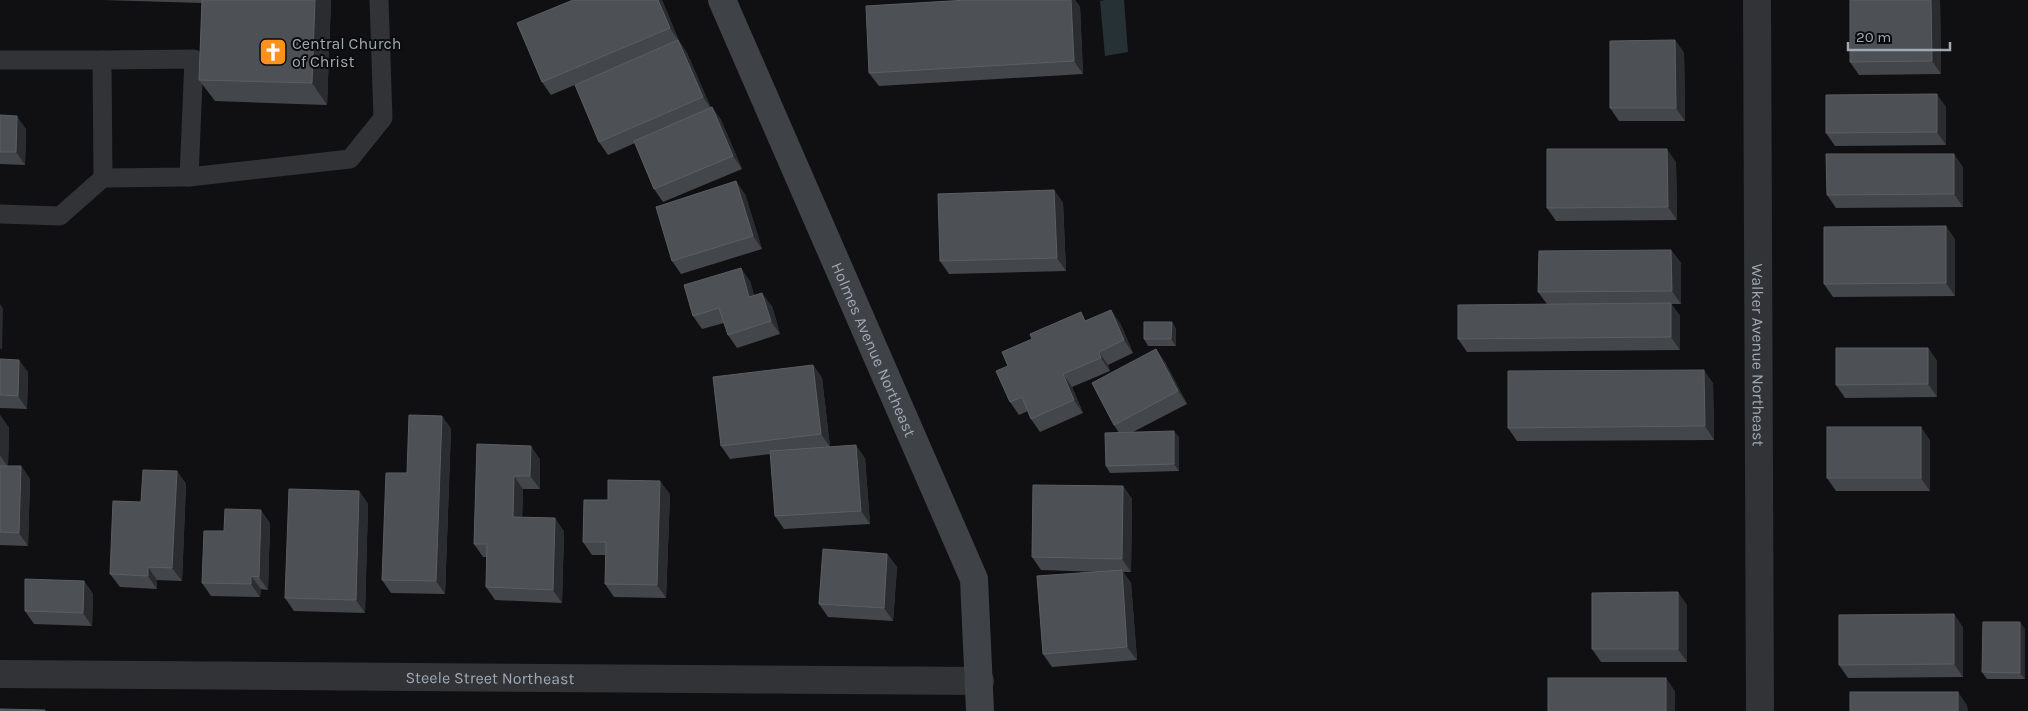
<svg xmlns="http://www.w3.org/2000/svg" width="2028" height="711" font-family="Karla,sans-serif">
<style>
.water{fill:#263136}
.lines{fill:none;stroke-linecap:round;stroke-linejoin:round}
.lane{stroke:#313337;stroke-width:19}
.street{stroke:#313337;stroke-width:28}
.secondary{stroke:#3f4247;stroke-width:28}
.wall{fill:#43464a}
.shaded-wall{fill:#2a2c2f}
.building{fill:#4d5155;stroke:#5a5f64}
.labels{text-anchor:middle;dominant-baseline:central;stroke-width:4;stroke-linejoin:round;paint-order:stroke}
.poi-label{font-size:16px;fill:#a0a9b4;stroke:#0b0c0d;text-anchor:start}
.street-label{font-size:16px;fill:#a0a9b4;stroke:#0b0c0d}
</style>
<rect width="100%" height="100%" fill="#101012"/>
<!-- water -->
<path class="water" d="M1105,0H1124L1128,52L1105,56L1100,1Z"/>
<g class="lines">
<!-- lane -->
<g class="lane">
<path d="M0,60H102L103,178L189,177L350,159L383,118L379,0"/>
<path d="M102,60L194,59L189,177"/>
<path d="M0,214L60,216L103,178"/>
</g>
<!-- street -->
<g class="street">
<path id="s1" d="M1757,0L1760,711"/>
<path id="s2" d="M0,674L980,681"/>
</g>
<!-- secondary -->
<path class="secondary" id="s3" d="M722,0L974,579L980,711"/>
</g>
<!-- wall -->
<g class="wall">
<path d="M103,0H331L327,105L215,101L199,80L202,3Z"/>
<path d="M573,0H662L679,41L687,53L711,108L712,107L721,120L742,169L663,202L654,189L635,143L608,155L599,142L596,76L551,95L542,82Z"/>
<path d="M967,0H1075L1080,7L1083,74L879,86L869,73Z"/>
<path d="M1850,0H1940L1941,74L1859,75L1850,62Z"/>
<path d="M1675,40L1684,53L1685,121H1619L1610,108Z"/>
<path d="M1946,107V145L1835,146L1826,133Z"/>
<path d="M0,115L26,129L25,165L0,164Z"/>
<path d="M1676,162L1677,220L1556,221L1547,208Z"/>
<path d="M1963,167V207L1836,208L1827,195Z"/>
<path d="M1054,190L1063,203L1066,271L949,274L940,261Z"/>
<path d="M745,194L762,249L681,274L672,261Z"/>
<path d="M1955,239V296L1833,297L1824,284Z"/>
<path d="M1671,250L1681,263V304H1671L1680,316V350L1467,352L1458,339L1547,304L1538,292Z"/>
<path d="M750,281L754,296L772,306L780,334L737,348L728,335L724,323L702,329L693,316Z"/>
<path d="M1087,321L1120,323L1133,353L1108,365L1110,371L1072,387L1083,413L1040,432L1031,419L1028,411L1019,415L1010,402L1008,366Z"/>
<path d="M1172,322L1176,329V346H1148L1144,339Z"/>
<path d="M1928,348L1937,361V397L1845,398L1836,385Z"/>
<path d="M0,359L28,372L27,409L0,408Z"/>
<path d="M1165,362L1187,404L1133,432L1179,437V471L1110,473L1106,466L1119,433L1114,425Z"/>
<path d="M813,365L822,378L830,447L865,458L870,524L784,529L775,516L771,454L730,459L721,446Z"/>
<path d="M1713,383L1714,440L1517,441L1508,428Z"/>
<path d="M0,415L9,428L8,466H21L30,479L28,546L0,545Z"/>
<path d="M442,416L451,429L445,594L391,593L382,580L407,473Z"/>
<path d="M1930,440V491H1836L1827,478Z"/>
<path d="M477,444L540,459V489H523L522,517L564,531L562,603L495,600L486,587V557H483L474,544Z"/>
<path d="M177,471L186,484L182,581L157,580V589L120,587L110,574L141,502Z"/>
<path d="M1123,486L1132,499L1131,572H1123L1131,583L1137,660L1052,667L1043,654L1099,572L1041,570L1032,557Z"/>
<path d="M359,491L368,504L365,613L294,611L285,598Z"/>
<path d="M670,494L666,598L614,597L605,584L606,555H592L583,542L608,500Z"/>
<path d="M270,523L268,590L261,589L260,597L211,596L202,583L224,531Z"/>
<path d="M887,554L897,567L893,621L828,617L819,604Z"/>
<path d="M84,581L93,594L92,626L34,624L25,611Z"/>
<path d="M1687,605V662H1601L1592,649Z"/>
<path d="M1963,627V677L1848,678L1839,665Z"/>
<path d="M2025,629V679H1987L1982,672Z"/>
</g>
<!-- shaded-wall -->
<g class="shaded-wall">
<path d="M315,0H331L327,105L312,83Z"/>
<path d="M658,0H662L679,41L670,28Z"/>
<path d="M1071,0H1075L1080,7L1083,74L1074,61Z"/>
<path d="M1931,0H1940L1941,74L1932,61Z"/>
<path d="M678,40L687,53L712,110L703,97Z"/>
<path d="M1675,40L1684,53L1685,121L1676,108Z"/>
<path d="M1937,94L1946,107V145L1937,132Z"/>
<path d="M712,107L721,120L742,169L733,156Z"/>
<path d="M17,116L26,129L25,165L16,152Z"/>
<path d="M1667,149L1676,162L1677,220L1668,207Z"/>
<path d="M1954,154L1963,167V207L1954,194Z"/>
<path d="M736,181L745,194L762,249L753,236Z"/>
<path d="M1054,190L1063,203L1066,271L1057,258Z"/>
<path d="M1946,226L1955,239V296L1946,283Z"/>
<path d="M1671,250L1681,263V304L1672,291Z"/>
<path d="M741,268L750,281L759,310L749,297Z"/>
<path d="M762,293L772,306L780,334L771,321Z"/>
<path d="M1671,303L1680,316V350L1671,337Z"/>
<path d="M0,304L3,308L2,350L0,348Z"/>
<path d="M1111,310L1120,323L1133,353L1124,340Z"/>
<path d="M1172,322L1176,329V346L1171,339Z"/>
<path d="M1928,348L1937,361V397L1928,384Z"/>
<path d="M1156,349L1165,362L1187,404L1178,391Z"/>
<path d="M1099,352L1108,365L1110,371L1101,358Z"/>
<path d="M19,360L28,372L27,409L18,396Z"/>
<path d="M813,365L822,378L830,447L821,434Z"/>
<path d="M1704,370L1713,383L1714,440L1705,426Z"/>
<path d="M1063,374L1072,387L1083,413L1074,400Z"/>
<path d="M0,415L9,428L8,467L0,455Z"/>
<path d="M442,416L451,429L445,594L436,581Z"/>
<path d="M1921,427L1930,440V491L1921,478Z"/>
<path d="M1174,431L1179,437V471L1174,464Z"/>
<path d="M856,445L865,458L870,524L861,511Z"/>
<path d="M531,446L540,459V489L530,476Z"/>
<path d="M21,466L30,479L28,546L19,533Z"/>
<path d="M177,471L186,484L182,581L172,568Z"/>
<path d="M514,476L523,489L522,530L513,517Z"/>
<path d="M660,481L670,494L666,598L657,585Z"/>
<path d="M1123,486L1132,499L1131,572L1122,559Z"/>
<path d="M359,491L368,504L365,613L356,600Z"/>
<path d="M261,510L270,523L268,590L259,577Z"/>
<path d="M555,518L564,531L562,603L553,590Z"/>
<path d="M887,554L897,567L893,621L884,608Z"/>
<path d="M148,567L157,580V589L148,576Z"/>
<path d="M1122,570L1131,583L1137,660L1127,647Z"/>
<path d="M251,576L261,589L260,597L251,584Z"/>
<path d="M84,581L93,594L92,626L83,613Z"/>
<path d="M1678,592L1687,605V662L1678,649Z"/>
<path d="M1954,614L1963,627V677L1954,664Z"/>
<path d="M2020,622L2025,629V679L2020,673Z"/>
<path d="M1666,678L1675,691V711H1666Z"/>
<path d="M1958,692L1967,705L1968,711H1958Z"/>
</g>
<!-- building -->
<g class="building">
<path d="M202,0H315L312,83L199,80Z"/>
<path d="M573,0H658L670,28L542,82L517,23Z"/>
<path d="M967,0H1071L1074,61L869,73L866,6Z"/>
<path d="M1850,0H1931L1932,61L1850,62Z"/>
<path d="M678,40L703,97L599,142L575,85Z"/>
<path d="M1675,40L1676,108H1610V41Z"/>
<path d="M1937,94V132L1826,133V95Z"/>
<path d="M712,107L733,156L654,189L634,141Z"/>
<path d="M0,115L17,116L16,152H0Z"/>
<path d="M1547,149H1667L1668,207L1547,208Z"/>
<path d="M1826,154H1954V194L1827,195Z"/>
<path d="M736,181L753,236L672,261L656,207Z"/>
<path d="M1054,190L1057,258L940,261L938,194Z"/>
<path d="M1946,226V283L1824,284V227Z"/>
<path d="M1671,250L1672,291L1538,292L1539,251Z"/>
<path d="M741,268L749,297L762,293L771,321L728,335L719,308L693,316L684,285Z"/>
<path d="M1671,303V337L1458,339V305Z"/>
<path d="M1111,310L1124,340L1099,352L1101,358L1063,374L1074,400L1031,419L1022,397L1010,402L996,371L1008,366L1002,352L1032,339L1030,334L1081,312L1085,321Z"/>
<path d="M1144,322H1172L1171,339H1144Z"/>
<path d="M1836,348H1928V384L1836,385Z"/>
<path d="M1156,349L1178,391L1114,425L1092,383Z"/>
<path d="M0,359L19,360L18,396L0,395Z"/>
<path d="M813,365L821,434L721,446L713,377Z"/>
<path d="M1704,370L1705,426L1508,428V371Z"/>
<path d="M409,415L442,416L436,581L382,580L386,473H407Z"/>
<rect x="1827" y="427" width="94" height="51"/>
<path d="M1174,431V464L1106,466L1105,433Z"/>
<path d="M477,444L531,446L530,476H514L513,517L555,518L553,590L486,587L487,544H474Z"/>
<path d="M856,445L861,511L775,516L770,451Z"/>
<path d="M0,466H21L19,533L0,532Z"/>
<path d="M143,470L177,471L172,568L148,567V576L110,574L113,501L141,502Z"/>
<path d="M608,480L660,481L657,585L605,584L606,542H583L584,500H608Z"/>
<path d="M1033,485L1123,486L1122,559L1032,557Z"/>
<path d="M289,489L359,491L356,600L285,598Z"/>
<path d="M225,509L261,510L259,577L251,576V584L202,583L204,531H224Z"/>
<path d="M823,549L887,554L884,608L819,604Z"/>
<path d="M1122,570L1127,647L1043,654L1037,576Z"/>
<path d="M25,579L84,581L83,613L25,611Z"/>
<path d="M1678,592V649H1592V593Z"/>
<path d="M1954,614V664L1839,665V615Z"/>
<path d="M1983,622H2020V673L1982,672Z"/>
<rect x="1548" y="678" width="118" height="33"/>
<rect x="1850" y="692" width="108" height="19"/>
<path d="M0,709L45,710V711H0Z"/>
</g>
<!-- icons -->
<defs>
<g id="church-square" transform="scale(1.4375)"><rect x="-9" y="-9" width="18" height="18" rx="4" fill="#fd911d" stroke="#0b0c0d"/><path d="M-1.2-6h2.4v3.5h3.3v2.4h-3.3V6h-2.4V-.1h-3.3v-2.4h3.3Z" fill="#fff"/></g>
</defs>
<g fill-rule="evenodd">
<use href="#church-square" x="273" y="52"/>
</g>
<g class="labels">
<!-- poi labels -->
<g class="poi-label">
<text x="292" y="43">Central Church<tspan x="292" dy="18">of Christ</tspan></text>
</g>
<!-- street labels -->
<g class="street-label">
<text stroke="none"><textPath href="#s3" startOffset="381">Holmes Avenue Northeast</textPath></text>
<text stroke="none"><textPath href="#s1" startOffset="355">Walker Avenue Northeast</textPath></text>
<text stroke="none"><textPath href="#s2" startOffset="490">Steele Street Northeast</textPath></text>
</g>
</g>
<!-- scale -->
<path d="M1848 42v8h102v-8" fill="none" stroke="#a0a9b4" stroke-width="2.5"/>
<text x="1856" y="42" font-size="15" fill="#a0a9b4" stroke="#0b0c0d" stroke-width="4" paint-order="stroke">20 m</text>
</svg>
